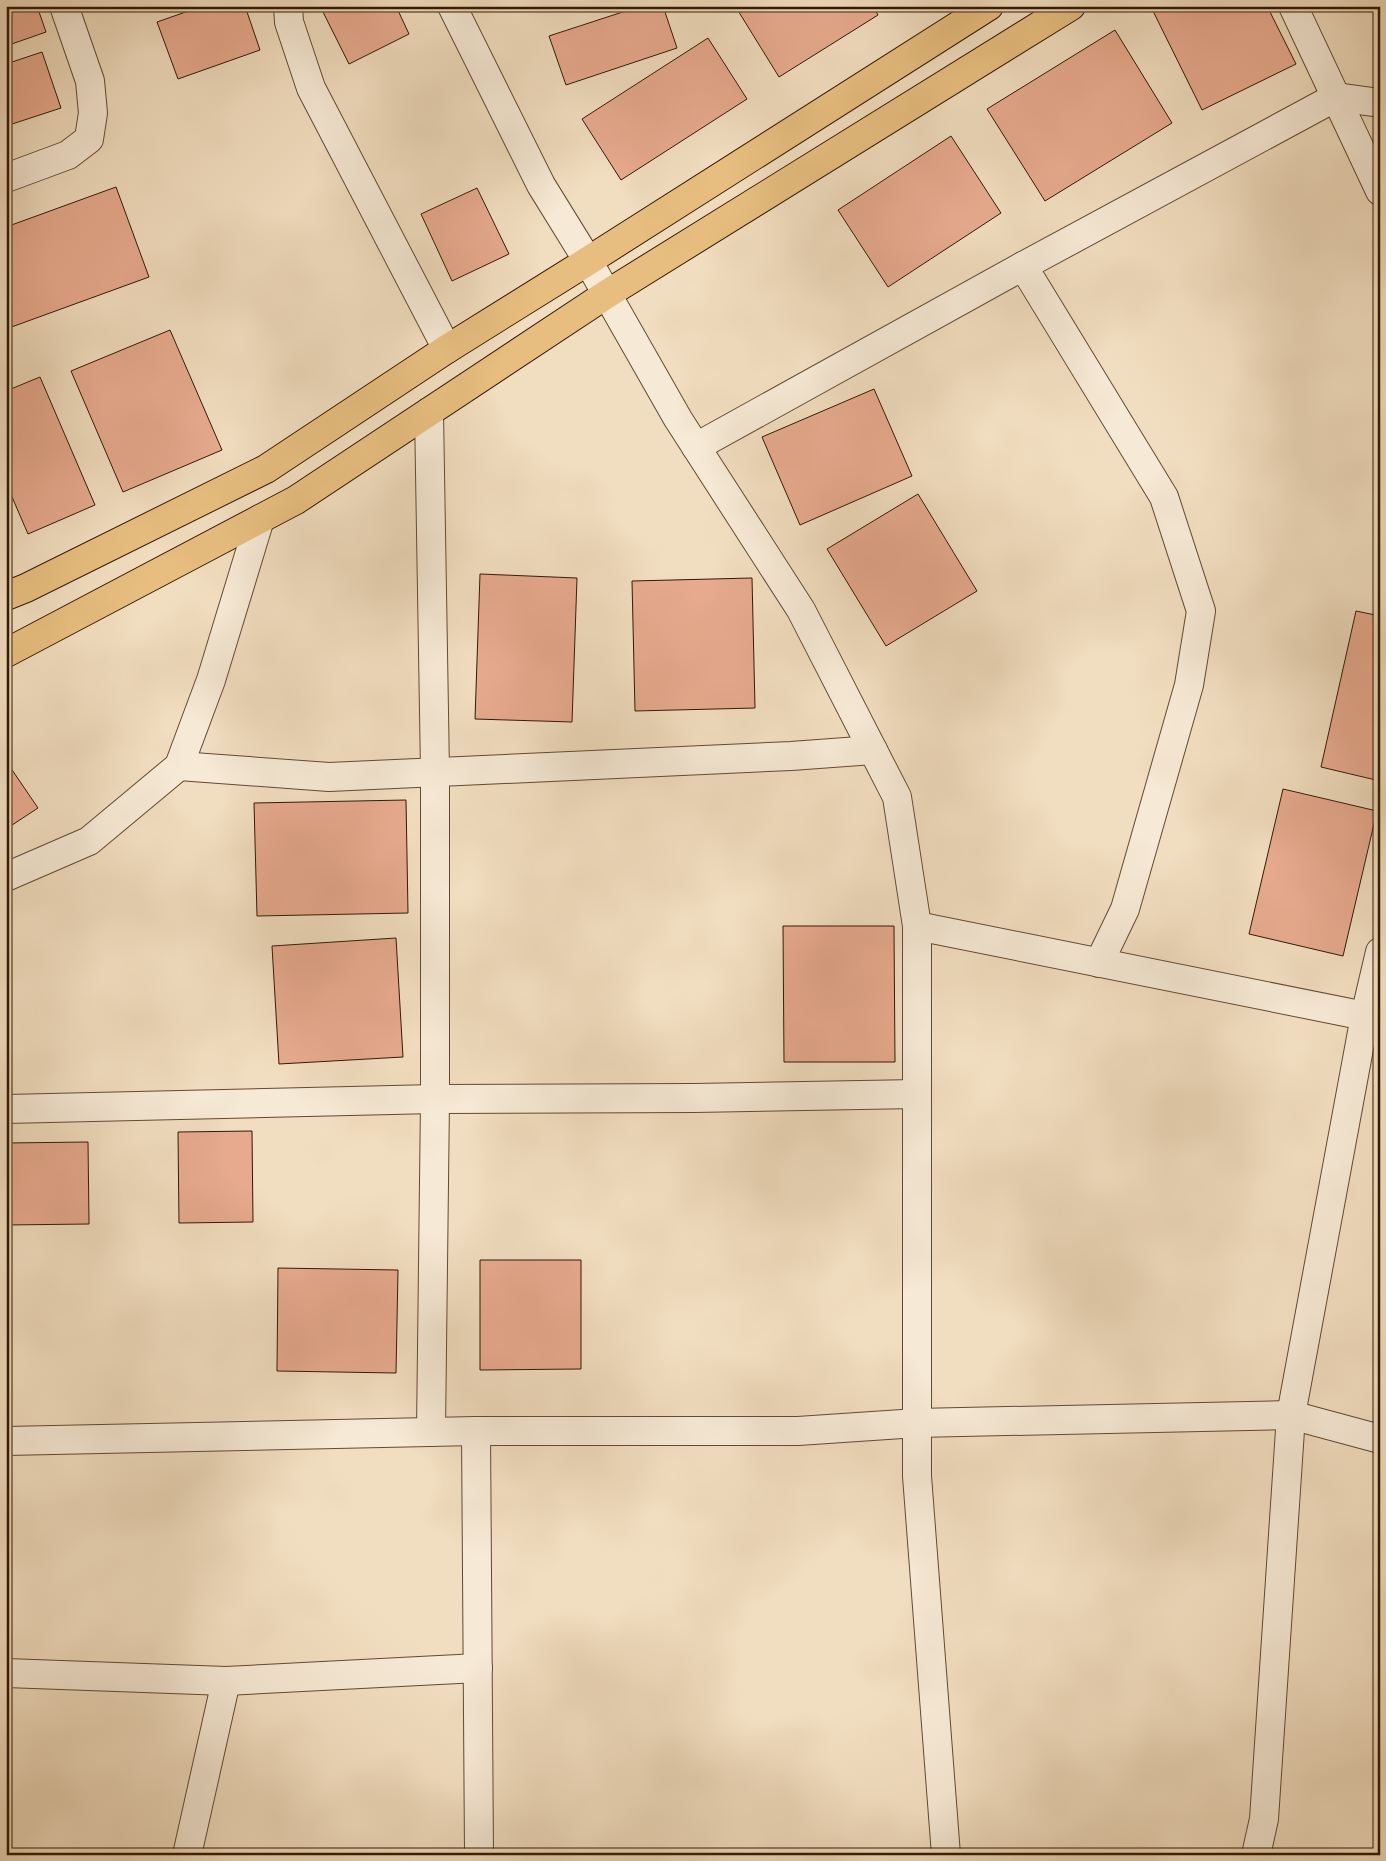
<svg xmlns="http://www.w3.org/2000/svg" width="1386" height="1861" font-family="'IM FELL French Canon',serif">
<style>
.building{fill:#e7aa8e;stroke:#321903}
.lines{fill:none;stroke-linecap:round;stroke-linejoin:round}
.minor-casing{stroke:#624a32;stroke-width:30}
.primary-casing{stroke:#321903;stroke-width:30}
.minor{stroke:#f6e9d5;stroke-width:28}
.primary{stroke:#e8be80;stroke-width:28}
</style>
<rect width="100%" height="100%" fill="#f1ddbf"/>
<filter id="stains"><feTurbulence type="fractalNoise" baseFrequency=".004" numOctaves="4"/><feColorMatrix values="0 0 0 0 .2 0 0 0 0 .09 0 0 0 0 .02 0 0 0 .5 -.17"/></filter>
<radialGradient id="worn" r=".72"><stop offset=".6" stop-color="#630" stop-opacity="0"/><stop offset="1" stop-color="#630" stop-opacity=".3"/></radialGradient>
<!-- building -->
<g class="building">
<path d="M6,6H37L46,32L6,46Z"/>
<path d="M203,6H245L260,50L178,79L157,22Z"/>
<path d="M320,6H396L409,34L349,64Z"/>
<path d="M641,6H663L677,48L566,85L549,36Z"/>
<path d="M741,6H873L878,15L779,77L737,9Z"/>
<path d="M1153,6H1267L1296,64L1202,110L1151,7Z"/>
<path d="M1115,30L1172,123L1045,201L987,109Z"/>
<path d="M708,38L747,99L621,180L582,119Z"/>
<path d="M42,52L61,108L6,126V64Z"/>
<path d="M951,136L1001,213L888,287L838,210Z"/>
<path d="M116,187L149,277L6,329V227Z"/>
<path d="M477,188L509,254L452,281L421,214Z"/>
<path d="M170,330L222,450L123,492L71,371Z"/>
<path d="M40,377L95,505L28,534L6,483V391Z"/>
<path d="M874,389L912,476L800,525L762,437Z"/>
<path d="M918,494L977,591L886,646L827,549Z"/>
<path d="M480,574L577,578L572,722L475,719Z"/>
<path d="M752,578L755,708L635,711L632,581Z"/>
<path d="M1356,611L1380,616V781L1321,767Z"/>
<path d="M6,761L38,808L6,829Z"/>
<path d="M1283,789L1377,811L1343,956L1249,934Z"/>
<path d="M406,800L408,913L257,916L254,803Z"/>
<path d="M783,926H894L895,1062H784Z"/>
<path d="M396,938L403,1057L279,1064L272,946Z"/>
<path d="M252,1131L253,1222L179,1223L178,1132Z"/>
<path d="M88,1142L89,1224L6,1225V1143Z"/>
<path d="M480,1260H581V1369L480,1370Z"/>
<path d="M278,1268L398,1270L396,1373L277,1371Z"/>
</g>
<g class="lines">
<!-- minor casing -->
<g class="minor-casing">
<g id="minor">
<path d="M288,6L289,22L311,88L447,349"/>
<path d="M452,6L541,185L588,261L678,419L801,610L897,797L917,926V1476L946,1855"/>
<path d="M1293,6L1380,191"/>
<path d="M6,178L68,155L89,139L93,113L90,81L64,6"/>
<path d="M1023,266L1164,497L1201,611L1189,685L1125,909L1099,963"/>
<path d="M429,412L435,772V1099L431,1432"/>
<path d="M696,447L1023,266L1336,97L1380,103"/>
<path d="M179,766L329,777L791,756L873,750"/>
<path d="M6,877L89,841L179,766L211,680L260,519"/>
<path d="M917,926L1365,1016"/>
<path d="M6,1109L435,1099L694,1098L917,1094"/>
<path d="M476,1431L479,1855"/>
<path d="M6,1441L476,1431H798L917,1423L1291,1415L1380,1439"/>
<path d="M6,1673L226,1681L478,1668"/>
<path d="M187,1855L226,1681"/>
<path d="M1256,1855L1264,1819L1291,1415L1365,1016L1380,952"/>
</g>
</g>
<!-- primary casing -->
<g class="primary-casing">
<g id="primary">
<path d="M6,596L26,588L266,469L447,349L588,261L989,6"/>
<path d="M6,653L296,500L607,294L1071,6"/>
</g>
</g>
<!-- minor -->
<use href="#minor" class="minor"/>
<!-- primary -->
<use href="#primary" class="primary"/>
</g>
<!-- margin -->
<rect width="1386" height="1861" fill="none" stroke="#f1ddbf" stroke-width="25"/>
<rect x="8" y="8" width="1371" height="1846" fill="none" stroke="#321903" stroke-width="2.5"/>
<rect x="12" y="12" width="1361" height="1836" fill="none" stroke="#321903"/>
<rect width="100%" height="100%" filter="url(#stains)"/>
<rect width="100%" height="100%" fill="url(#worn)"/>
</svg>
